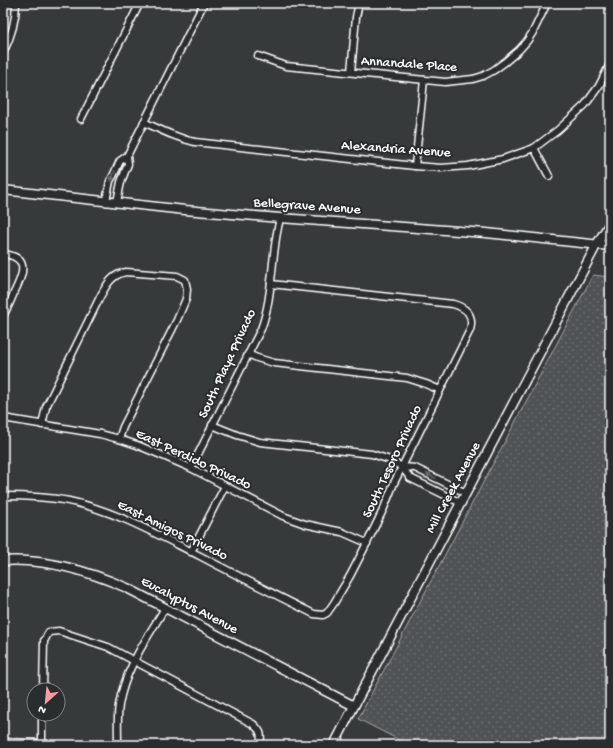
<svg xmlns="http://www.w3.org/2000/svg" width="613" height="748" font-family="'Gochi Hand',sans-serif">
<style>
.grass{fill:url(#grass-dots);stroke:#a8a9aa}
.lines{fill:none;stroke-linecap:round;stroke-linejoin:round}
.street-casing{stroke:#fff;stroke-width:9}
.secondary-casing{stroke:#fff;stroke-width:11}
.street{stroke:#2a2d2e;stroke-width:6}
.secondary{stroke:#2a2d2e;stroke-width:8}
.oneway{fill:#6a6c6d}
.labels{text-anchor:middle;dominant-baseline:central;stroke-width:4;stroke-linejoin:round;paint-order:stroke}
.street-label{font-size:14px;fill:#fff;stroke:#2a2d2e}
</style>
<defs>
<pattern id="grass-dots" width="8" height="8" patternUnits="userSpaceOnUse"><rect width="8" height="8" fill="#505354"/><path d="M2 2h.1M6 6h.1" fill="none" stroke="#6a6d6e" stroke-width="1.8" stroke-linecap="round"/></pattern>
</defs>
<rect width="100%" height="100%" fill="#373a3b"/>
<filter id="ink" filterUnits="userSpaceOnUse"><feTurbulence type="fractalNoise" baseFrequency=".025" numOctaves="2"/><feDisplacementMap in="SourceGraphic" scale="8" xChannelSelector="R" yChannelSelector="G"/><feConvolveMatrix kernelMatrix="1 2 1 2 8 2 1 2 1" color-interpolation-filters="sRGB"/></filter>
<g filter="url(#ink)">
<!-- grass -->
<path class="grass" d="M593,275L610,277V745H409L358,719Z"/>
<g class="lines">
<!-- street casing -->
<g class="street-casing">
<g id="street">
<path d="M3,53C11,37 16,21 16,3"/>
<path d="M258,56L286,66L445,82L473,79L483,76L494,70L505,62L519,50L527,41L533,32L547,3"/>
<path d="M351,72L356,17L359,3"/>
<path d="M81,119L140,3"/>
<path d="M144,122C161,130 176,138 195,142L415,166L441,168L468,166L503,159L534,148L558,130L585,105L599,86L610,64"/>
<path d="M534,148L549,176"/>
<path d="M415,166L424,80"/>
<path d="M106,201L110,181L113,176L120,161L127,156"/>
<path d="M117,202L121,182L128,164L127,156L204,3"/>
<path d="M3,254C31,257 23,275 14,293C11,301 7,309 3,316"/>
<path d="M248,354L257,358L274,363L407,378L426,384L440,390"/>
<path d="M3,418L100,434L119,439L137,445L154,452L191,468L283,516L305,524L342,532L367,543"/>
<path d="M42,425L46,407L100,297C106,286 112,274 126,272L177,276L185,280L187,289L186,299L177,320L123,427L119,439"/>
<path d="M212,425L237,435L260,442L372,454L390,460L402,467"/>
<path d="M191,468L261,329C271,302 271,274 275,246C276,236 278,227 280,218"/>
<path d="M3,496C25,496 48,497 69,501C116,511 158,535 200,556C238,576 276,595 314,614L323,615L327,613L334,603L350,576L367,543L384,508L394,483L470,330C474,315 467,308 453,304L271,284"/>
<path d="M461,503L410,478L402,467L415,468L466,493"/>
<path d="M191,552L225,486"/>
<path d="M43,690L44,641L49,632L59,631L108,647L253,724C261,731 262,734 260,745"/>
<path d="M3,742L42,743"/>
<path d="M42,745V714"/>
<path d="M118,745C118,732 117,718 119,705C125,669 147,638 165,608"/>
</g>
</g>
<!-- secondary casing -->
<g class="secondary-casing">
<g id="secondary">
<path d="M3,190L185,210L280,218L486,233L610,246"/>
<path d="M3,561C46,558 88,571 127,588L354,706"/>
<path d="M334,745L354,706L597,244L610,223"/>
</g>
</g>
<!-- street -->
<use href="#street" class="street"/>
<!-- secondary -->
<use href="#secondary" class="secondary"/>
</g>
<!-- one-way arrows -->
<defs><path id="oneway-solid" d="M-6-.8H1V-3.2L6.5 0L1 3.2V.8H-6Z"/></defs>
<g class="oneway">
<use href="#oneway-solid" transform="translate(113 176) rotate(113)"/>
<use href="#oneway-solid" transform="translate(431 476) rotate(-154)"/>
</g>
</g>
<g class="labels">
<!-- street labels -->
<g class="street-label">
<text transform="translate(409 65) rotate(4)">Annandale Place</text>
<text transform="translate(396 150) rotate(4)">Alexandria Avenue</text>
<text transform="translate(307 207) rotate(4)">Bellegrave Avenue</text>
<text transform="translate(228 364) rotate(-65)">South Playa Privado</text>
<text transform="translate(193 460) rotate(25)">East Perdido Privado</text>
<text transform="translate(393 462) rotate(-65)">South Tesoro Privado</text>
<text transform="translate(454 488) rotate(-62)">Mill Creek Avenue</text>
<text transform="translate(172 531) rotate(26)">East Amigos Privado</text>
<text transform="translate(189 606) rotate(28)">Eucalyptus Avenue</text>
</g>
</g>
<!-- margin -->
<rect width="613" height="748" fill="none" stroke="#2a2d2e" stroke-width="16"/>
<rect x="8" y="8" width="597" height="732" fill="none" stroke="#fff" stroke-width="1.5" filter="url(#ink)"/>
<!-- north arrow -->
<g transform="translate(46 702) rotate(207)"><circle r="19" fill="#2a2d2e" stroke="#7f8182"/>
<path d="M0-3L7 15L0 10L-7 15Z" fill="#ff9aa2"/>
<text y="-6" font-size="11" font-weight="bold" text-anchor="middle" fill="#ffffff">N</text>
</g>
</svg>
